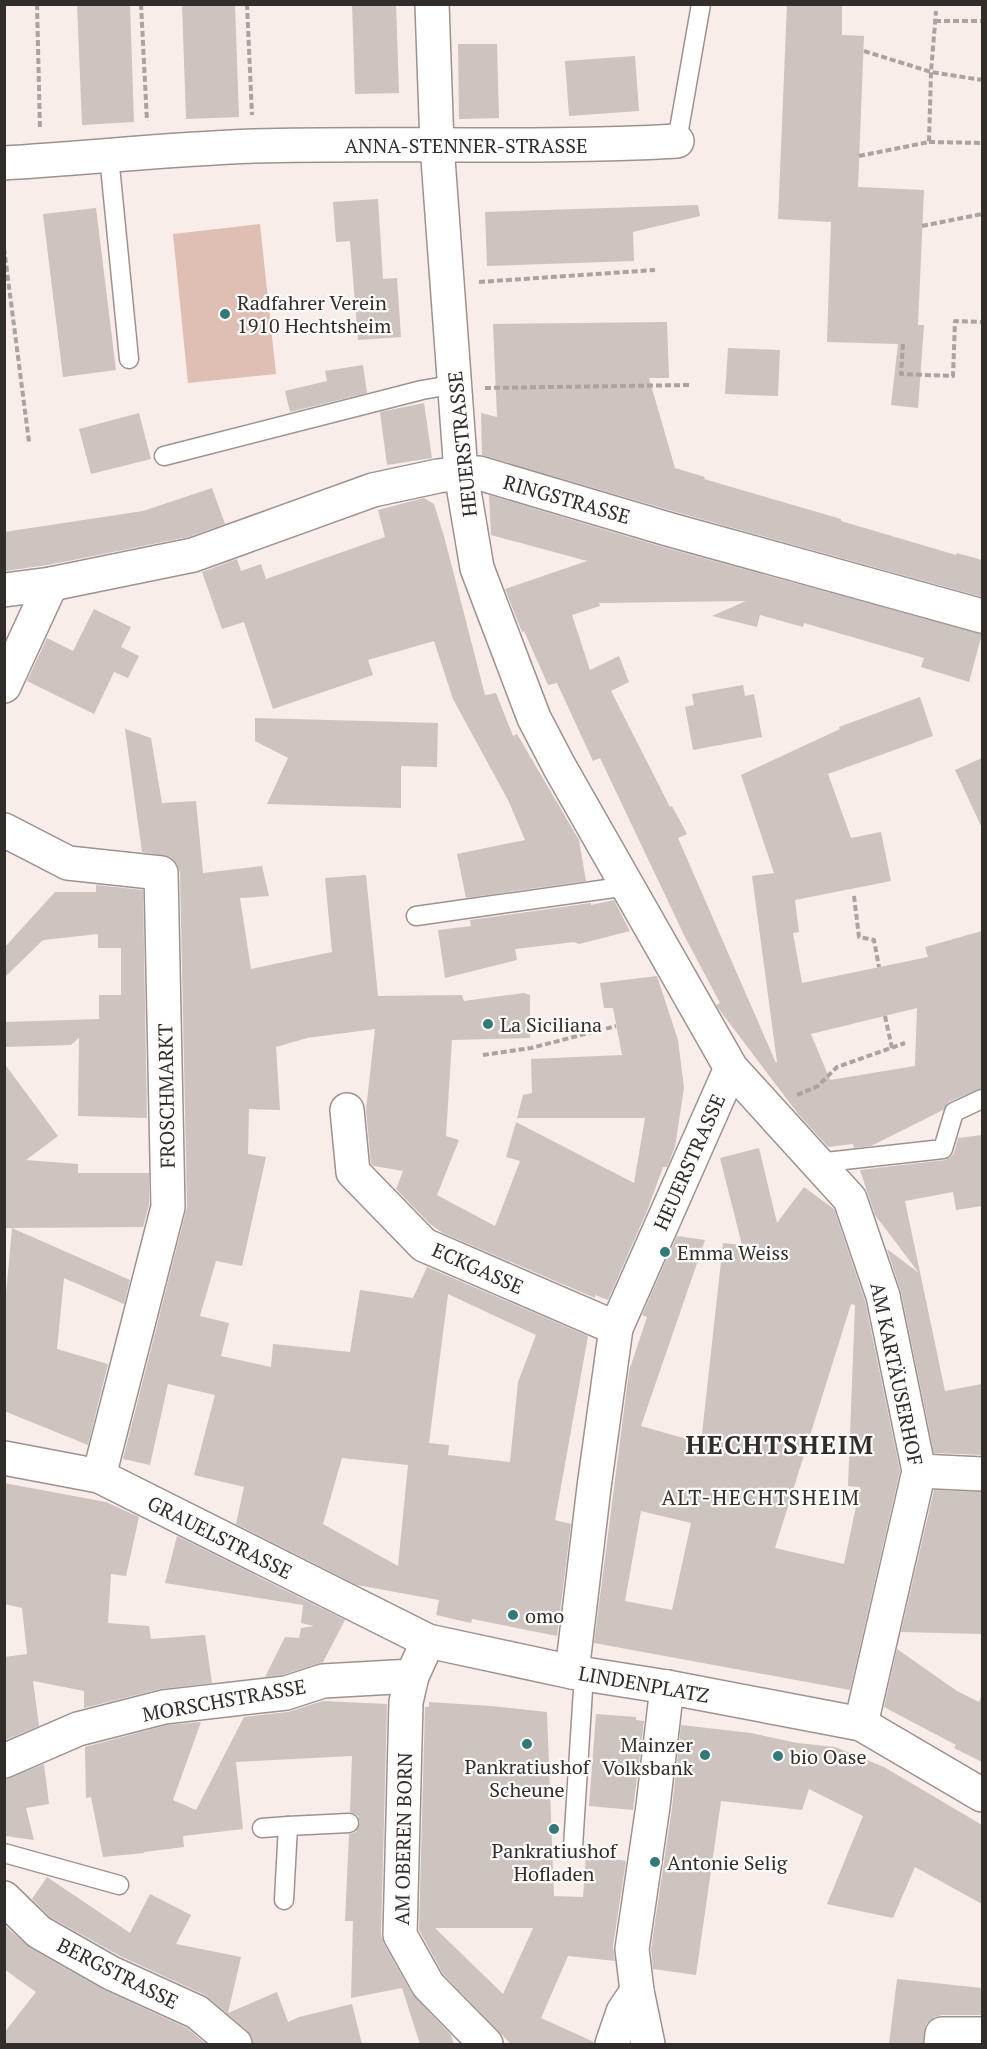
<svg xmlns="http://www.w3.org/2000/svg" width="987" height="2049" font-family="'PT Serif',serif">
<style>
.green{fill:#dfbfb3}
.building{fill:#cdc3bf;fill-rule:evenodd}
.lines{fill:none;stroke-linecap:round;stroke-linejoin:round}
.service-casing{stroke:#9d928f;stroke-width:21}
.minor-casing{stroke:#9d928f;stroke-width:36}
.tertiary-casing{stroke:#9d928f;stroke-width:36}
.path{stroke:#aba39f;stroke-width:4;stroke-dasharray:6 3;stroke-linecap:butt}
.service{stroke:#fff;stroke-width:18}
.minor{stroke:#fff;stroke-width:33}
.tertiary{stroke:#fff;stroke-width:33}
.poi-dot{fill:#317a78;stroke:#fefcfb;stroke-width:2}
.labels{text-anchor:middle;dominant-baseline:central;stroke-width:4.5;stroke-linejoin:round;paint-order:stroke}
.street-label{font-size:20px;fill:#312d2b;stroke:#fefcfb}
.poi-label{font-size:20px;fill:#312d2b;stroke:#fefcfb;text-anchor:start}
.neighbourhood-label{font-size:21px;letter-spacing:1.5px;fill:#312d2b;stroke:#fefcfb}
.district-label{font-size:26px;font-weight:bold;letter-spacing:1.5px;fill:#312d2b;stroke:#fefcfb}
</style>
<rect width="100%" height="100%" fill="#f8ede9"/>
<!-- green -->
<path class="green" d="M260,224L276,374L188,383L173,234Z"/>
<!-- building -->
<g class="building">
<path d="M77,4H130L134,122L82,125Z"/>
<path d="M182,4H235L239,117L186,119Z"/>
<path d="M352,4H396L399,93L355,94Z"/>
<path d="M787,4H842V35L864,36L858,187L924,190L918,325H924L918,408L891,405L898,344L827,342L831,222L778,219Z"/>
<path d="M458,44H497L499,118L459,119Z"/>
<path d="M635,56L639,111L569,116L565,61Z"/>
<path d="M378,199L383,279L397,278L401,337L358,340L350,241L336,242L333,202Z"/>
<path d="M698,205L700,216L633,232L634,261L487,266L485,212Z"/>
<path d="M96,208L116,370L63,377L43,214Z"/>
<path d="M667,322L669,378H649L675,468L705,477L704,479L841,519V521L956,555L957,553L982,560V597L676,512L482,455L481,413L497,417L493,324Z"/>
<path d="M728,348L780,350L778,396L725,394Z"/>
<path d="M363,365L367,393L290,412L285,391L327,381L325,371Z"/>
<path d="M424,403L432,458L387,465L380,412Z"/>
<path d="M139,413L151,459L91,474L79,429Z"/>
<path d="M212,488L225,524L188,537L48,565L4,571V532L143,511Z"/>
<path d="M489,495L666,548L982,634L969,682L921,667L924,658L804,623L803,627L760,615L757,627L712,616L746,601L599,603L600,606L572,615L590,670L619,656L629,682L611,691L670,807L672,806L687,834L678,838L776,1063L777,1062L752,876L774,873L741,775L840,729L839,727L920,697L933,736L828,774L851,838L881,832L891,881L795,900L799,932L793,933L802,983L928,957L925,947L982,931V1088L949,1102L943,1110L871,1146L854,1148L853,1144L828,1147L799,1115L721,1012L716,1005L720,1003L685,937L600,758L593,761L557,683L548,685L524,631L522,632L505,589L587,561L491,535ZM917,1008L915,1066L830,1080L811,1034Z"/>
<path d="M424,498L434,504L444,536L485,695L496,693L513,736L517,734L579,840L586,881L466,898L457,854L525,840L509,802L453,699L434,641L368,660L373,675L273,709L244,622L222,629L202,572L237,559L241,571L261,564L266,579L385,537L378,510Z"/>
<path d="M94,609L131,627L121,647L139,656L128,678L114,672L94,714L27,681L47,638L73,651Z"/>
<path d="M743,685L745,696L754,694L762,737L693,750L685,707L694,705L692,694Z"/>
<path d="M255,718L438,723L437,767L401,766V808L267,804L288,758L255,741Z"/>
<path d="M125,729L151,738L162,803L196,801L203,873L262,866L269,896L240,898L251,969L332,952L325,878L366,875L378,996L462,995L464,1001L524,993L530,995V1038L452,1040L446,1136L459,1140L437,1195L495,1226L520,1161L506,1157L516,1122L634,1183L645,1118H517L523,1095L532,1093L531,1059L622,1055L613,1008H604L600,983L657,976L678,1040L684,1088L675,1147L667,1167H663L647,1211L608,1300L595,1295V1298L443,1233L430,1224L396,1189L403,1171L374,1166L371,1164L366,1110L375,1029L307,1038L276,1047L280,1110L249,1109L248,1154L266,1157L242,1266L216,1261L200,1316L229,1323L221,1356L271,1367L273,1344L350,1352L360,1290L413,1298L427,1267L588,1336L555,1520L571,1524L557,1636L472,1619L471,1623L436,1615L439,1600L357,1585L236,1524L244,1487L194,1475L215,1395L168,1384L150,1465L123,1459L187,1207L180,873L177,864L171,857L142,852ZM448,1294L536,1335L518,1382L510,1462L448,1455L449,1445L429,1443ZM342,1458L408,1465L398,1566L323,1524Z"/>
<path d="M982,758V828L955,770Z"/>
<path d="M96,885L143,890L147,1118L78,1116L79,1038L71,1045L4,1047V1022L99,1019V995H121V948H98V934L43,940L4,978V948L55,892H96Z"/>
<path d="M614,900L630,931L579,944L574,942L515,949L517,960L445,978L438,930L471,926L470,920L591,903V905Z"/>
<path d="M4,1063L58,1136L26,1160L78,1164V1173H149V1205L143,1227L12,1228L130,1280L124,1304L64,1278L57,1349L108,1364L88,1445L4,1411V1315L12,1228H4Z"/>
<path d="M982,1135V1206L956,1210L953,1192L905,1201L945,1391L982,1384V1455L934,1453L901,1292L887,1249L919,1273L875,1215L860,1170L945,1160L951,1157L954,1153L958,1138Z"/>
<path d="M759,1148L777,1223L804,1187L834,1209L865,1301L900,1471L850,1690L594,1643L629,1371L647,1317L642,1315L677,1236L705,1240L641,1426L701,1443L723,1243L742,1245L720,1158ZM851,1304L855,1305L848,1486L860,1487L844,1564L775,1548ZM641,1511L691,1523L672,1610L625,1601Z"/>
<path d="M4,1483L106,1502L139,1517L126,1576L111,1574L108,1623L149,1626L151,1639L205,1635L212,1683L160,1689L84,1708V1691L33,1681L39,1726L5,1740L4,1657L27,1654L22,1608L4,1604Z"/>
<path d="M934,1490L982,1492V1634L901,1632Z"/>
<path d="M177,1536L345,1620L323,1662L282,1675L265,1677L285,1637L299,1638L301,1628L314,1626L301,1623L303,1605L165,1583Z"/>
<path d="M897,1649L957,1691L979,1702L982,1694V1762L954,1748L956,1745L884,1707Z"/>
<path d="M323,1701L387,1704L381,1935L384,1944L412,1994L451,2035L454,2044H420L402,1988L351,1998L353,1921H345L349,1834L356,1832L360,1823L358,1816L350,1812L352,1756L236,1762L243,1829L183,1836L184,1847L144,1852V1853L103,1857L91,1797L86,1798L85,1747L167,1725L201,1722L173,1800L196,1810L244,1717L288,1712Z"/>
<path d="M429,1702L491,1706L547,1712L554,1896L583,1897L586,1854L626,1861L613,1946L615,1961L568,1956L541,2018L594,2042V2044H511L443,1974L419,1930L425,1707H429ZM435,1928H533L503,1994Z"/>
<path d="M596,1714L636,1717V1720L644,1721L633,1810L589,1806Z"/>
<path d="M681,1725L751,1733L797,1743L835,1747L884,1767L982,1825V1904L915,1867L893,1918L827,1904L863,1816L809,1789L802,1810L721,1801L696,1975L653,1969L651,1949L672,1808Z"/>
<path d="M44,1764L49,1804L26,1808L34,1840L5,1836V1779Z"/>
<path d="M47,1877L130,1933L150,1894L191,1915L176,1944L241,1957L228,2013L277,1992L288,2022L299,2017L352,2004L362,2044H253L252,2037L247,2030L205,1995L120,1956L50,1917L32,1899Z"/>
<path d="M4,1925L30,1948L102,1989L187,2028L206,2044H4V2033L36,1992L4,1969Z"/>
<path d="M897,1979L982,1988V2015H942L934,2017L926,2024L923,2044H889Z"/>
</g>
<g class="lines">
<!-- service casing -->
<g class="service-casing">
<g id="service">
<path d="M677,141L701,4"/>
<path d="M109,156L129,359"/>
<path d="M164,456L422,390L456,384"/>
<path d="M416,916L628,886"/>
<path d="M817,1163L943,1149L954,1112L982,1099"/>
<path d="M262,1828L288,1826"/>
<path d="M573,1847L584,1674"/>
<path d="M4,1853L119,1885"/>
<path d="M284,1900L288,1826L349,1823"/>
</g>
</g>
<!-- minor casing -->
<g class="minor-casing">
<g id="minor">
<path d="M4,163C88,158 171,149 254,146C395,142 536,149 677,141"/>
<path d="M4,590L51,584L193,555L373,490L438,476L461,473H479L671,530L982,616"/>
<path d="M4,686L51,584"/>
<path d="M4,830L68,863L161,873L168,1207L99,1476"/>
<path d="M347,1110L353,1172L424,1245L616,1328"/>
<path d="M4,1458L99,1476L428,1641L572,1672"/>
<path d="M919,1471L982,1474"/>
<path d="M412,1676L406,1702L400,1935L428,1985L486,2044"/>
<path d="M4,1761L78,1729L164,1707L286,1693L323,1681L412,1676L428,1641"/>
<path d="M4,1898L39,1932L111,1973L197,2012L235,2044"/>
<path d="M612,2044L623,2012L637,1991"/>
<path d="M648,2044L637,1991L632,1949L653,1806L667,1687"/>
<path d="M941,2044L942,2034H982"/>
</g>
</g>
<!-- tertiary casing -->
<g class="tertiary-casing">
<g id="tertiary">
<path d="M432,4L437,145L461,473L477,568L534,718L559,766L731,1068L850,1199L883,1296L919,1471L861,1724"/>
<path d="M731,1068L616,1328L594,1487L572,1672L667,1687L861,1724L982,1795"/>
</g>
</g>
<!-- path -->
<g class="path">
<path d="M37,4L40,130"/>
<path d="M141,4L147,121"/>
<path d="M247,4L252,115"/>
<path d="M935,21H982"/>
<path d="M864,51L931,72L982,80"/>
<path d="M929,142L982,143"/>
<path d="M859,156L929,142L931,72L936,11"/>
<path d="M922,226L982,214"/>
<path d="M4,248L29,442"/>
<path d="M479,282L655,270"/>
<path d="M903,344L901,374L953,376L955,321L982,322"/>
<path d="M485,388L689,385"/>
<path d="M854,896L859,937L874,940L879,967"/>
<path d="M885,1016L892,1048"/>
<path d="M483,1055L531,1048L616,1026"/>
<path d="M797,1095L818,1086L837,1067L905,1043"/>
</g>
<!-- service -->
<use href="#service" class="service"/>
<!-- minor -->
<use href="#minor" class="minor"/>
<!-- tertiary -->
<use href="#tertiary" class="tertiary"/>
</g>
<!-- markers -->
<g class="poi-dot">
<circle cx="225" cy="314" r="6"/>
<circle cx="488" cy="1024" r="6"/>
<circle cx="665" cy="1252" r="6"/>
<circle cx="513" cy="1615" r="6"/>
<circle cx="527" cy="1744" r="6"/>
<circle cx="705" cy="1755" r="6"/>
<circle cx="778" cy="1756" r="6"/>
<circle cx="554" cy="1829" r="6"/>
<circle cx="655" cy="1862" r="6"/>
</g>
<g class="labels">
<!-- street labels -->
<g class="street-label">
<text x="466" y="145">ANNA-STENNER-STRASSE</text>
<text transform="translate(462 444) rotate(-96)">HEUERSTRASSE</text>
<text transform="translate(567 499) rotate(16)">RINGSTRASSE</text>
<text transform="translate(166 1096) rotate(-91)">FROSCHMARKT</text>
<text transform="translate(689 1162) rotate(-66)">HEUERSTRASSE</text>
<text transform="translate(478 1268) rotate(24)">ECKGASSE</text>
<text transform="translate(897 1374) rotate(78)">AM KARTÄUSERHOF</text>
<text transform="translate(220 1537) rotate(27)">GRAUELSTRASSE</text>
<text transform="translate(644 1684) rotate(10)">LINDENPLATZ</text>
<text transform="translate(224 1700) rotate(-10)">MORSCHSTRASSE</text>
<text transform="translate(403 1839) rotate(-89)">AM OBEREN BORN</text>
<text transform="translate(118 1973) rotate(27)">BERGSTRASSE</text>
</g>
<!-- poi labels -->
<g class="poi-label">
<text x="237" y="302">Radfahrer Verein<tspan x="237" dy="23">1910 Hechtsheim</tspan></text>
<text x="500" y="1024">La Siciliana</text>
<text x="677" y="1252">Emma Weiss</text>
<text x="525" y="1615">omo</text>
<text x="693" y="1744" text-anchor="end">Mainzer<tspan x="693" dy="23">Volksbank</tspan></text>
<text x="790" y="1756">bio Oase</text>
<text x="527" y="1766" text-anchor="middle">Pankratiushof<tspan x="527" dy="23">Scheune</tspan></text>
<text x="554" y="1850" text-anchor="middle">Pankratiushof<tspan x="554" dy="23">Hofladen</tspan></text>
<text x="667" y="1862">Antonie Selig</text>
</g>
<!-- neighbourhood labels -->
<g class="neighbourhood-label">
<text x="761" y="1497">ALT-HECHTSHEIM</text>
</g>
<!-- district labels -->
<g class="district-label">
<text x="780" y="1444">HECHTSHEIM</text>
</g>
</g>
<!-- border -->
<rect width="987" height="2049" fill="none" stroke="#312d2b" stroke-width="12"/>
</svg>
